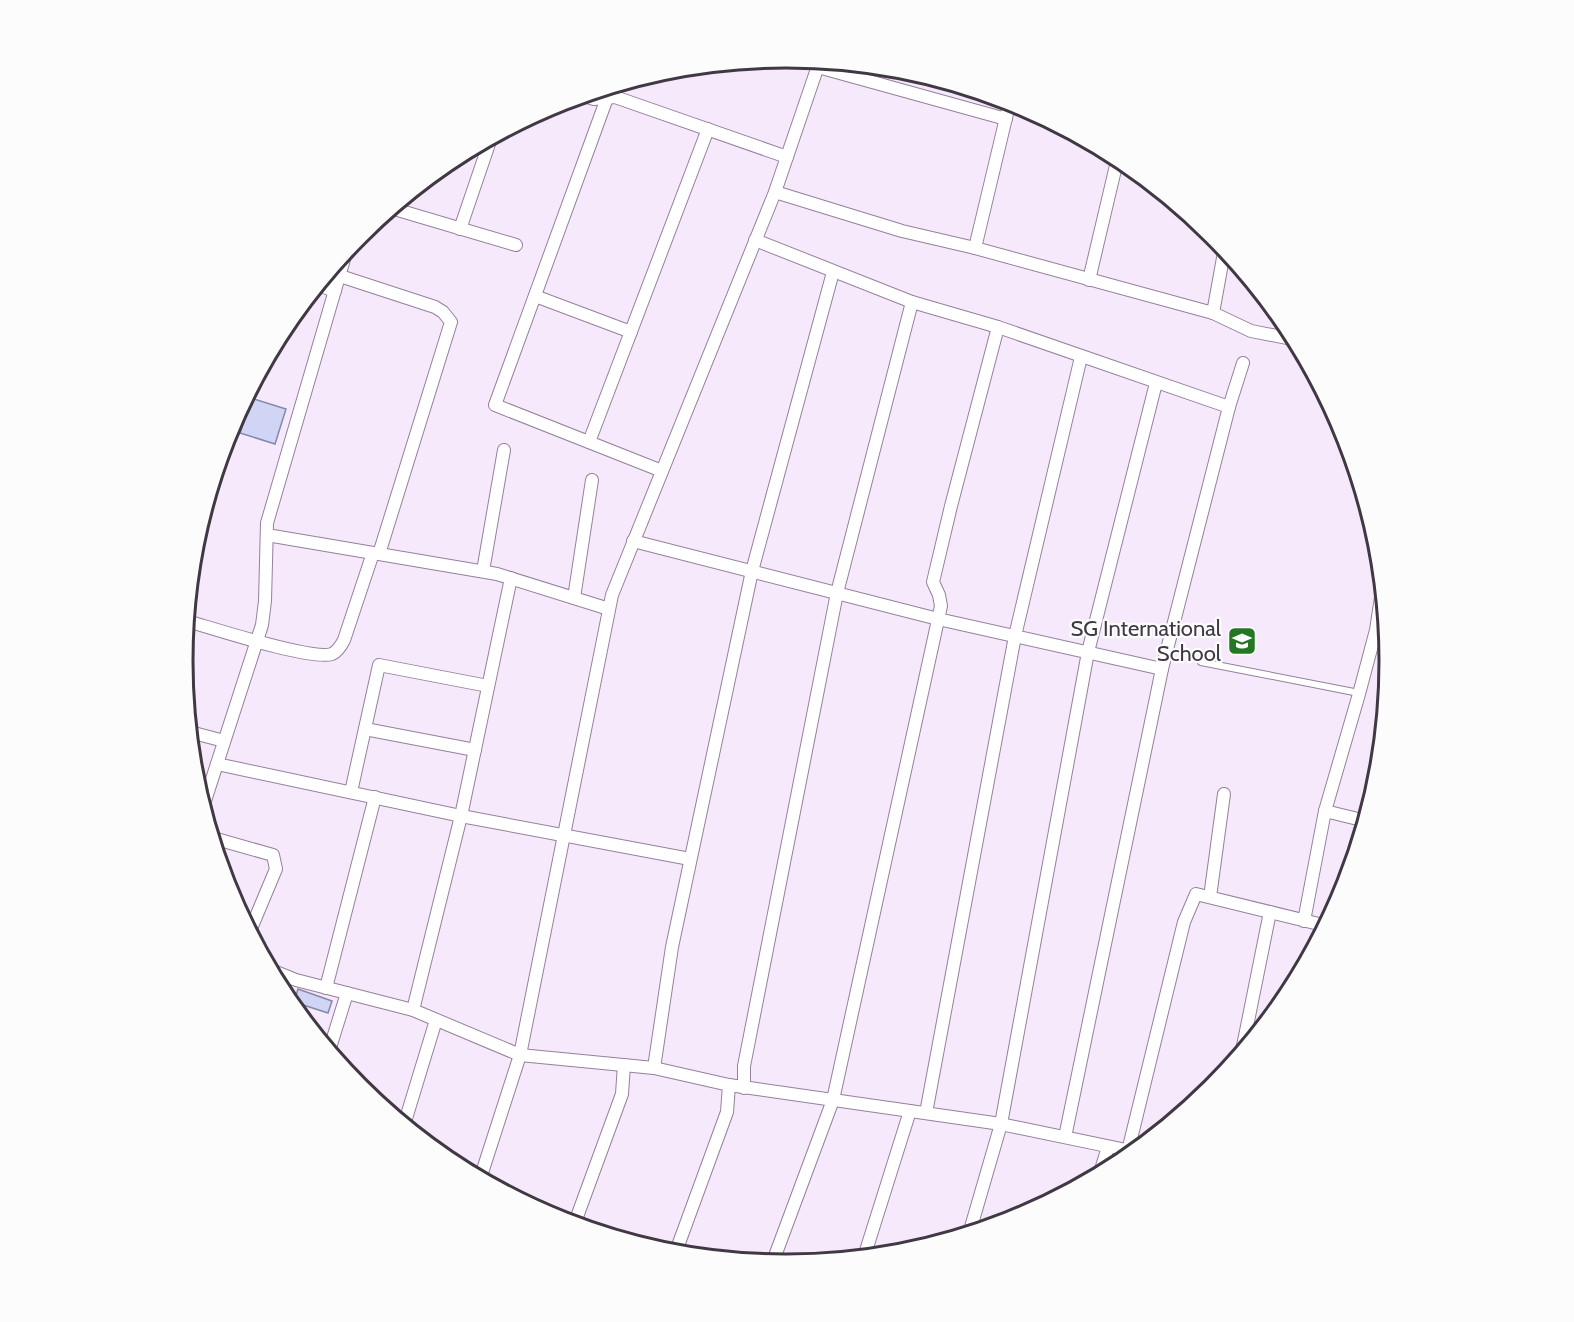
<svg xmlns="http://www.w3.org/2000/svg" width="1574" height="1322" font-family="Cabin,sans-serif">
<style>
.building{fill:#d0d4f5;stroke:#8588a7;stroke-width:1.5}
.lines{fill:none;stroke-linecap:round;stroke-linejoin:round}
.lane-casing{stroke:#94819c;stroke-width:8}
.street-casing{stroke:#94819c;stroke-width:14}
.lane{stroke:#fff;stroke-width:6}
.street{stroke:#fff;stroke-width:12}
.labels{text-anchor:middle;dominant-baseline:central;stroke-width:4.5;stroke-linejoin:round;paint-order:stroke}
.poi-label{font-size:22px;fill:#403843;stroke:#fcfcfc;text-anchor:end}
.rim{fill:none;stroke:#403843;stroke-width:3}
</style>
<rect width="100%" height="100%" fill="#f6e9fb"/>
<!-- building -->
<g class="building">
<path d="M251,398L286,409L275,444L240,433Z"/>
<path d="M298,989L332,1001L328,1013L294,1002Z"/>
</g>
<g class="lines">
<!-- lane casing -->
<g class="lane-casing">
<path id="lane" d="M1201,662L1359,693"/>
</g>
<!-- street casing -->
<g class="street-casing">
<g id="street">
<path d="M818,67L1006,119"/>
<path d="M581,95L594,99L615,97L787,157"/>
<path d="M607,98L495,405L662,471"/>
<path d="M775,192L902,231L975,248L1213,313L1251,331L1297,340"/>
<path d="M391,208L516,245"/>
<path d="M460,229L491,138"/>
<path d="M755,240L912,302L998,327L1229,407"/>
<path d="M975,248L1010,101"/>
<path d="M340,276L435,307L443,312L451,322L379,554"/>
<path d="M1089,280L1118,157"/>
<path d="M318,285L335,291"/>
<path d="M535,296L631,332"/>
<path d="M1213,313L1225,247"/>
<path d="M589,442L708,129"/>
<path d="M267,535L497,574L609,609"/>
<path d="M633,541L938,619L1162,669"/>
<path d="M483,571L504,450"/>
<path d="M574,598L592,480"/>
<path d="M187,621C212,628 312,661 332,654C338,651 341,646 344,640L373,553"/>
<path d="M365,729L475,750"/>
<path d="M190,732L224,741"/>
<path d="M217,764L461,816L690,859"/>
<path d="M351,792L379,665L488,686"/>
<path d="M203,807L262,625L265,601L267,523L347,249"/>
<path d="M1325,811L1366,821"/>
<path d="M213,838L273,855L276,869L250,931"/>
<path d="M1210,897L1224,794"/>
<path d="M1304,921L1325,811L1359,694L1376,630L1383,584"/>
<path d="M271,970L296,980L413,1010L520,1055L654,1068L729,1085L1001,1124L1136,1152"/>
<path d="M326,988L375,797"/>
<path d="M413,1010L461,816L511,578"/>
<path d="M329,1051L347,993"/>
<path d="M1241,1056L1270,912"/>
<path d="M654,1068L672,947L752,571L833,272"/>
<path d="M744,1088V1066L837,593L912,302"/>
<path d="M926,1113L1015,636L1081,357"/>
<path d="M404,1125L436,1020"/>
<path d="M1065,1137L1162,669L1229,407L1243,363"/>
<path d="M1128,1151L1184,922L1196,894L1327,926"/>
<path d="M1099,1176L1108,1147"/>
<path d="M480,1179L520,1055L612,595L775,192L820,60"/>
<path d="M574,1225L622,1094L624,1065"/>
<path d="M969,1234L1001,1124L1088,652L1156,383"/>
<path d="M675,1254L727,1112L729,1085"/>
<path d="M864,1257L910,1111"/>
<path d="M772,1264L833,1100L941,606L939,595L933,582L951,506L998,327"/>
</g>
</g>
<!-- lane -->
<use href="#lane" class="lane"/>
<!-- street -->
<use href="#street" class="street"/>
</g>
<!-- icons -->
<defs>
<g id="school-square" transform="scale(1.5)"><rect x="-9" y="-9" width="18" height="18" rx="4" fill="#247823" stroke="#fcfcfc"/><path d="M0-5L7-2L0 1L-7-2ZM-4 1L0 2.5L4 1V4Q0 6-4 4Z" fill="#fff"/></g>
</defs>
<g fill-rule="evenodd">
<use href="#school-square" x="1242" y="641"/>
</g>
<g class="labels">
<!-- poi labels -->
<g class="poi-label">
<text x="1221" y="628">SG International<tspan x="1221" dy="25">School</tspan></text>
</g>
</g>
<!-- crop -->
<path d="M0 0H1574V1322H0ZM193 661a593 593 0 1 1 1186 0a593 593 0 1 1-1186 0Z" fill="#fcfcfc" fill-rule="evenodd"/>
<path class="rim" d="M193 661a593 593 0 1 1 1186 0a593 593 0 1 1-1186 0Z"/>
</svg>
